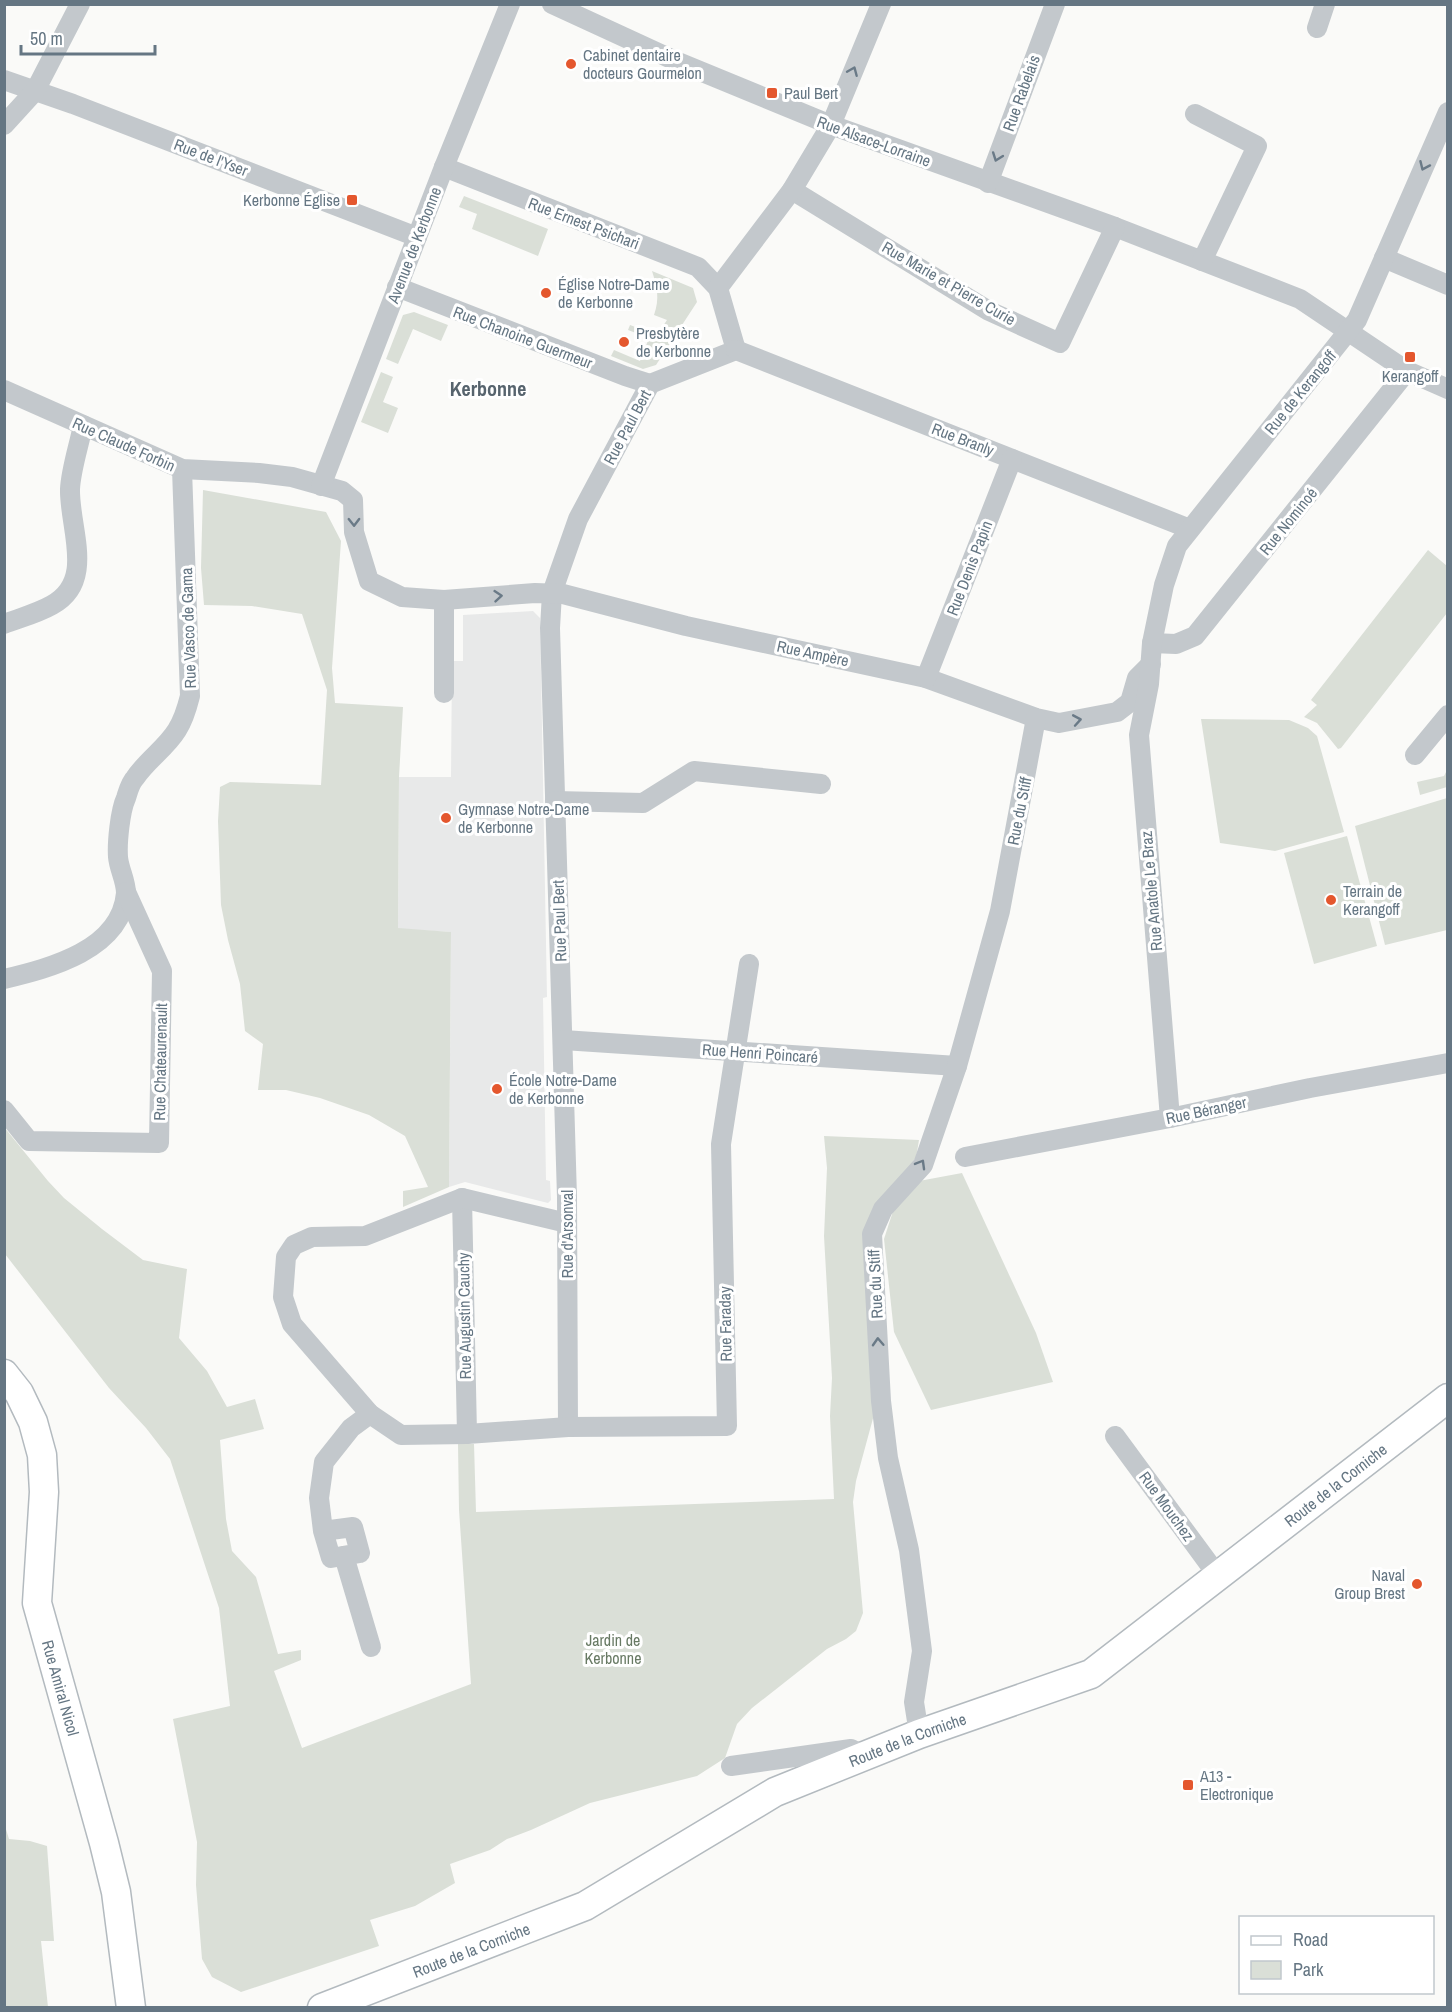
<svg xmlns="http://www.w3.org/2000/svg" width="1452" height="2012" font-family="'Archivo Narrow',sans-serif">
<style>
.built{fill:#e8e9e9}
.green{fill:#dadfd7}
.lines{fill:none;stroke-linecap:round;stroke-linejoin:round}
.secondary-casing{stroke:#b3babf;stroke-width:31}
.street{stroke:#c3c8cc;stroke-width:20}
.secondary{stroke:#fff;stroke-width:28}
.oneway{stroke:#6a7a87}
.poi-dot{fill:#e4572e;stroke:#fff;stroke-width:2}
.labels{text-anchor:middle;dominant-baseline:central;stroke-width:6;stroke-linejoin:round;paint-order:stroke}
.poi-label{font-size:16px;fill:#657683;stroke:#fff;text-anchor:start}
.street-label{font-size:16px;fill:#657683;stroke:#fff}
.park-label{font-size:16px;fill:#687a64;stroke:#fff}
.quarter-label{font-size:20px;font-weight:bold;fill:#57646e;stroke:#fff}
</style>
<rect width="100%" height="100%" fill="#fafaf8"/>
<!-- built -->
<path class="built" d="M533,611L540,618L547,997L543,998L546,1180L550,1181L551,1200L548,1203L465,1182L449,1187L451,932L398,929L399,777H451L452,661H463V615Z"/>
<!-- green -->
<g class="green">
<path d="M464,196L548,229L538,256L472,229L477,214L459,207Z"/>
<path d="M652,271L693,288L697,302L656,365L643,369L611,356L614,350L640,361L649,338L628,330L630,325L657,335L667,320L654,315C660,298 657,287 652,271Z"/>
<path d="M414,312L448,325L441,341L413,329L398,364L386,359L403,315Z"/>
<path d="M381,372L393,377L383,402L398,408L388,433L361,422Z"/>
<path d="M203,490L326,512L341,541L332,668L335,703L403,707L399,777L398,928L451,932L449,1187L403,1207V1191L428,1187L405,1136L369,1115L320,1098L286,1090H258L263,1044L245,1031L240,984L228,940L221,905L218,821L220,787L230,782L321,785L327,690L302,614L252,606L204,605L201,568Z"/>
<path d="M1428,550L1447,566V613L1341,748L1338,749L1317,723L1304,717L1317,705L1311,700Z"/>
<path d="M1201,719L1289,720L1308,728L1317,736L1344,832L1275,851L1220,843Z"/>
<path d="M1447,770V787L1420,795L1417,782L1444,776Z"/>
<path d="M1447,798V930L1385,945L1355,826Z"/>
<path d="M1347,836L1377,946L1314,964L1284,853Z"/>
<path d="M4,1127L48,1181L64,1198L102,1229L143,1260L187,1269L179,1338L207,1371L227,1407L255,1399L264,1429L220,1440L226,1519L232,1551L256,1577L278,1654L301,1650V1660L274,1671L302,1748L471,1684L459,1510L458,1444H474L476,1512L834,1499L830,1416L832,1378L824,1236L827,1168L824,1136L919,1140L916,1158L880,1203L875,1411L856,1481L853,1502L863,1613L856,1631L846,1639L827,1649L752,1708L737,1724L725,1758L697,1776L590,1803L531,1830L507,1839L490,1850L450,1864L455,1883L415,1906L370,1920L379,1946L241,1992L212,1977L202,1959L196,1885L197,1842L173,1719L230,1706L219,1608L170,1459L146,1428L109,1388L5,1254Z"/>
<path d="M962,1173L1036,1333L1053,1382L931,1410L894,1332L884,1239L894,1208L919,1181Z"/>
<path d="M4,1823L9,1839L30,1841L47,1846L54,1941H41L48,2007H5Z"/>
</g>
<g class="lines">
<!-- secondary casing -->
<g class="secondary-casing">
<g id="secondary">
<path id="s1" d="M4,1374L19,1393L33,1422L42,1455L44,1492L37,1603L104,1843L116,1892L131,2008"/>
<path id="s2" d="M322,2008L585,1906L775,1792L919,1734L1091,1674L1448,1398"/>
</g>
</g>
<!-- street -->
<g class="street">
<path d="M552,4L678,62L831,125L1115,227L1300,299L1407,371L1448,389"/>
<path d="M1317,28L1325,4"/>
<path d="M4,80L73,104L417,237"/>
<path d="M1195,114L1257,146L1202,261"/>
<path d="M4,125L35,91L80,4"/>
<path d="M444,167L698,267L718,288L736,350L650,384L578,519L552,593L550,628L567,1197L568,1427"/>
<path d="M988,183L1055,4"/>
<path d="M792,190L989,311L1060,343L1115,227"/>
<path d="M1384,258L1448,285"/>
<path d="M397,287L625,376L650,384"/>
<path d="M718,288L792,190L831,125L881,4"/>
<path d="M736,350L1190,529"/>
<path d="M4,390L182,469L259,473L292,477L342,491L353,500L354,532L369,581L402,597L444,600L535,593L563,594L686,626L926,678L1036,718L1059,723L1117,712L1130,702L1137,678L1151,664"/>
<path d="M321,486L444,167L510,4"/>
<path d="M444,600V693"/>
<path d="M4,624C20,618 38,613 52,605C96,581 69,528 70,489C71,469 79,446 83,425"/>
<path d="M1152,643L1176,644L1195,636L1407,371"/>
<path d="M926,678L1012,459"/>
<path d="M1415,755L1448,715"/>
<path d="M555,801L643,803L694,771L821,784"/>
<path d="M4,979C50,968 121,950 126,893C126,881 119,869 118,857C117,843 120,811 126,798C128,792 130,783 135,778C147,760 166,748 177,730C184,719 187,708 190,696L182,469"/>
<path d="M563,1040L957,1066"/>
<path d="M4,1110L29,1141L159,1143L162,971L126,892"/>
<path d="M1170,1118L1139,735L1149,684L1152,643L1164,585L1177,546L1357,320L1448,112"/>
<path d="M965,1157L1170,1118L1310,1088L1448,1063"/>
<path d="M462,1198L467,1434"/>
<path d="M567,1223L462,1198L365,1236L312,1237L294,1245L286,1257L283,1297L292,1324L370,1414L401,1435L467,1434L568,1427L727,1426L721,1144L749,964"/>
<path d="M1115,1436L1218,1576"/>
<path d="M323,1531L353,1527L360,1553L331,1558L323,1531L319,1498L324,1462L351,1428L370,1414"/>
<path d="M344,1556L371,1647"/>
<path d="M919,1734L914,1702L922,1651L909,1550L888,1458L881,1401L872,1234L883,1209L923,1165L957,1066L1000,911L1036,718"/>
<path d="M731,1766L851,1749L863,1755"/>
</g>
<!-- secondary -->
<use href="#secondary" class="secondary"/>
</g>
<!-- one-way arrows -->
<defs><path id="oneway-chevron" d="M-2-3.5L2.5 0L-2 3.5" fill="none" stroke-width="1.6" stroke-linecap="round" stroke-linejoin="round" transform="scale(1.5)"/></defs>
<g class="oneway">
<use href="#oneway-chevron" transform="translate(853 71) rotate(-67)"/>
<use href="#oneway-chevron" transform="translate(997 157) rotate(110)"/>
<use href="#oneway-chevron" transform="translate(1424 166) rotate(114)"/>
<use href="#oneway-chevron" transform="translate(354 522) rotate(89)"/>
<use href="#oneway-chevron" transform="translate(498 596) rotate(-5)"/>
<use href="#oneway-chevron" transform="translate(1077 720) rotate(-10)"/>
<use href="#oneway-chevron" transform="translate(921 1164) rotate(-60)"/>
<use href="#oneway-chevron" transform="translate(878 1342) rotate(-93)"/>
</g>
<!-- markers -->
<g class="poi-dot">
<circle cx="571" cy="64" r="6"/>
<rect x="766" y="87" width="12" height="12" rx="3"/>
<rect x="346" y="194" width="12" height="12" rx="3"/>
<circle cx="546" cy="293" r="6"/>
<circle cx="624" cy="342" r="6"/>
<rect x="1404" y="351" width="12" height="12" rx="3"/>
<circle cx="446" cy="818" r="6"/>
<circle cx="1331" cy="900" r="6"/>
<circle cx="497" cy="1089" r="6"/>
<circle cx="1417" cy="1584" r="6"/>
<rect x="1182" y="1779" width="12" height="12" rx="3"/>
</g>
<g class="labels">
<!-- poi labels -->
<g class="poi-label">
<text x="583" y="55">Cabinet dentaire<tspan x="583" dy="18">docteurs Gourmelon</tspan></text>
<text x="784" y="93">Paul Bert</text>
<text x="340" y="200" text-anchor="end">Kerbonne Église</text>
<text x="558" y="284">Église Notre-Dame<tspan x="558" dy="18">de Kerbonne</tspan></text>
<text x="636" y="333">Presbytère<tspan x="636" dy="18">de Kerbonne</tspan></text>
<text x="1410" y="376" text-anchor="middle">Kerangoff</text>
<text x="458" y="809">Gymnase Notre-Dame<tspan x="458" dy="18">de Kerbonne</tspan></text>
<text x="1343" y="891">Terrain de<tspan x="1343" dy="18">Kerangoff</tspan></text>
<text x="509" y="1080">École Notre-Dame<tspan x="509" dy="18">de Kerbonne</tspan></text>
<text x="1405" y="1575" text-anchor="end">Naval<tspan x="1405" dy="18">Group Brest</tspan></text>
<text x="1200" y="1776">A13 -<tspan x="1200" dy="18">Electronique</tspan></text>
</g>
<!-- street labels -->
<g class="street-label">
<text transform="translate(1021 93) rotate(-70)">Rue Rabelais</text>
<text transform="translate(874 141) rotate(20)">Rue Alsace-Lorraine</text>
<text transform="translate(211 157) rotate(21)">Rue de l'Yser</text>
<text transform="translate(584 223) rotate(21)">Rue Ernest Psichari</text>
<text transform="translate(414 245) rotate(-69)">Avenue de Kerbonne</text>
<text transform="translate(949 283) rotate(30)">Rue Marie et Pierre Curie</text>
<text transform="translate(523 337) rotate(21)">Rue Chanoine Guermeur</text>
<text transform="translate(1300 392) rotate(-51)">Rue de Kerangoff</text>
<text transform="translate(627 427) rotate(-62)">Rue Paul Bert</text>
<text transform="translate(963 439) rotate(21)">Rue Branly</text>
<text transform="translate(124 444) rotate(24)">Rue Claude Forbin</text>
<text transform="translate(1288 521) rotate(-51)">Rue Nominoé</text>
<text transform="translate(969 568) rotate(-69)">Rue Denis Papin</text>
<text transform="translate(188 628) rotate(-92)">Rue Vasco de Gama</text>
<text transform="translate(813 653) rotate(12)">Rue Ampère</text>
<text transform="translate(1019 811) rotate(-79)">Rue du Stiff</text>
<text transform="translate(1151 891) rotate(-95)">Rue Anatole Le Braz</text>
<text transform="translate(559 921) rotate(-92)">Rue Paul Bert</text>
<text transform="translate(760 1053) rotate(4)">Rue Henri Poincaré</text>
<text transform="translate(160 1062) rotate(-89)">Rue Chateaurenault</text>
<text transform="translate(1206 1110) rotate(-12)">Rue Béranger</text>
<text transform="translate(567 1234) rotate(-90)">Rue d'Arsonval</text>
<text transform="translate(875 1284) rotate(-93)">Rue du Stiff</text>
<text transform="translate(464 1316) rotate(-91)">Rue Augustin Cauchy</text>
<text transform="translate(725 1324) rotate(-91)">Rue Faraday</text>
<text stroke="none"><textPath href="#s2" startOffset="1150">Route de la Corniche</textPath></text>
<text transform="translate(1167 1506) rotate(54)">Rue Mouchez</text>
<text stroke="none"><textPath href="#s1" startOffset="327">Rue Amiral Nicol</textPath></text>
<text stroke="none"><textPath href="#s2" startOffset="646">Route de la Corniche</textPath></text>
<text stroke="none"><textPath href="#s2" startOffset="160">Route de la Corniche</textPath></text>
</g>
<!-- park labels -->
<g class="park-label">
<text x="613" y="1640">Jardin de<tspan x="613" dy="18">Kerbonne</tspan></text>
</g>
<!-- quarter labels -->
<g class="quarter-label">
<text x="488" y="388">Kerbonne</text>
</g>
</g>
<!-- border -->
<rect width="1452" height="2012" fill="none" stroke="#657683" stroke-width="12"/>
<!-- legend -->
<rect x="1239" y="1916" width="195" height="78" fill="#ffffff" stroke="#c1c8cd" stroke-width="1.5"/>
<rect x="1251" y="1936" width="30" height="9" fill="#ffffff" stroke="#c1c8cd" stroke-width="1.5"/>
<text x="1293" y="1946" font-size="18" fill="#657683">Road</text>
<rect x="1251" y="1961" width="30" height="18" fill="#dadfd7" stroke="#c1c8cd" stroke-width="1.5"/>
<text x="1293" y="1976" font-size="18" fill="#657683">Park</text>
<!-- scale -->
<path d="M21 45v9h134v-9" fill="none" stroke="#657683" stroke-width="3"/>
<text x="30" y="45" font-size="18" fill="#657683" stroke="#ffffff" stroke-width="4.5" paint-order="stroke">50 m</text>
</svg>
